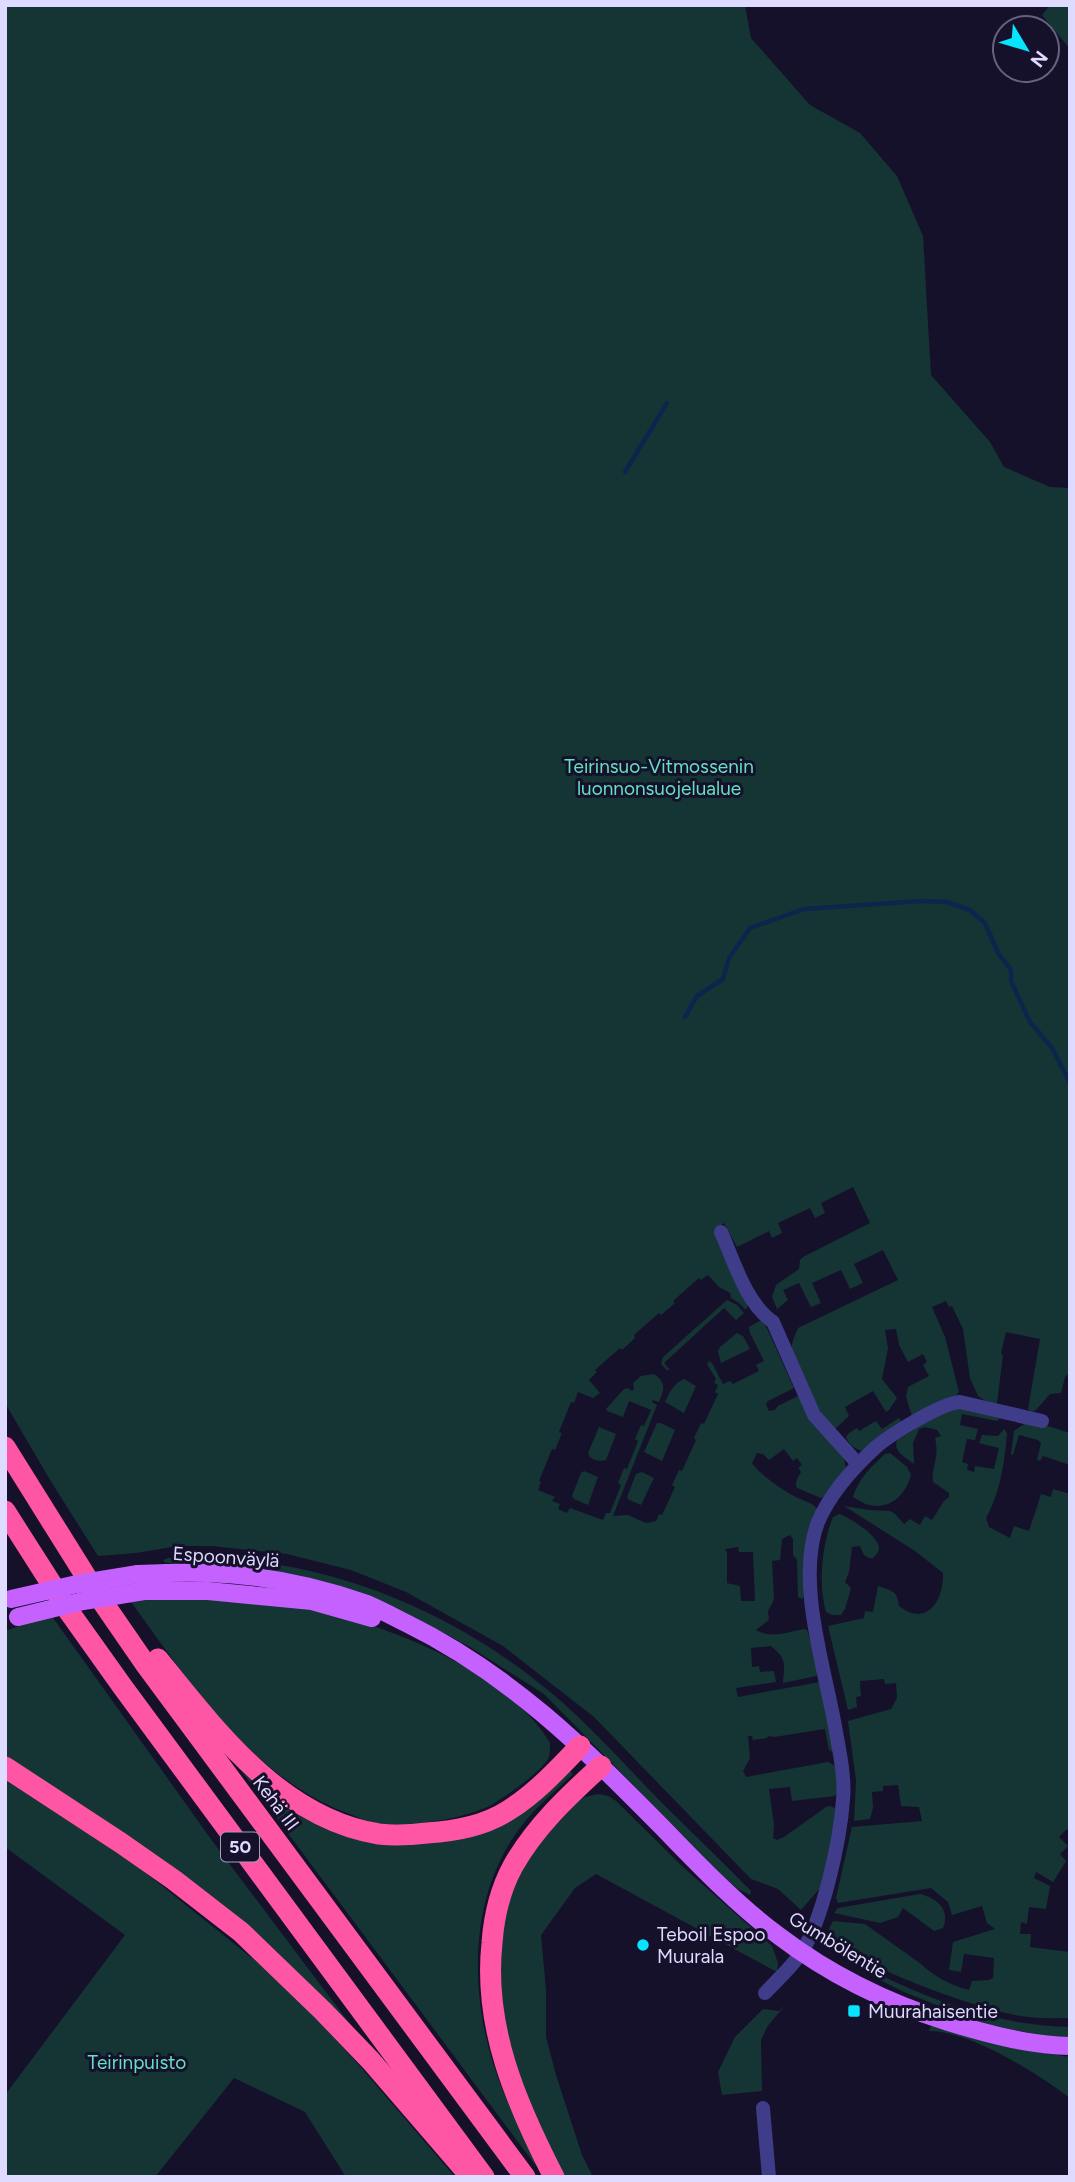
<svg xmlns="http://www.w3.org/2000/svg" width="1075" height="2182" font-family="Figtree,sans-serif">
<style>
.green{fill:#143534;fill-rule:evenodd}
.lines{fill:none;stroke-linecap:round;stroke-linejoin:round}
.stream{stroke:#0d244d;stroke-width:4.5}
.minor{stroke:#3f3c89;stroke-width:14}
.major{stroke:#c561ff;stroke-width:18}
.highway{stroke:#ff55a5;stroke-width:21}
.major-bridge{stroke:#c561ff;stroke-width:18}
.poi-dot{fill:#06e4ff;stroke:#15112a;stroke-width:2.5}
.labels{text-anchor:middle;dominant-baseline:central;stroke-width:6;stroke-linejoin:round;paint-order:stroke}
.shield{fill:#15112a;stroke:#a29ebf;stroke-width:2}
.shield-label{font-size:18px;font-weight:bold;fill:#dfdaff}
.park-label{font-size:19px;fill:#64e1c3;stroke:#15112a}
.street-label{font-size:19px;fill:#dfdaff;stroke:#15112a}
.poi-label{font-size:19px;fill:#dfdaff;stroke:#15112a;text-anchor:start}
</style>
<rect width="100%" height="100%" fill="#15112a"/>
<!-- green -->
<g class="green">
<path d="M5,5H745L751,38L810,105L860,133L897,176L923,236L931,375L990,442L1004,467L1050,487L1070,488V1372L1065,1377L1061,1393L1050,1394L1036,1410L1032,1412L1028,1409L1040,1339L1006,1332L1001,1353L1003,1355L997,1403L992,1405L978,1396L970,1378L963,1329L952,1306L949,1307L946,1301L932,1307L945,1337L959,1392L954,1398L912,1416L906,1397L908,1387L929,1376L923,1365L927,1362L923,1354L908,1362L899,1345L896,1329L885,1330L888,1348L882,1379L897,1398L889,1410L886,1412L873,1391L845,1407L849,1416L834,1430C819,1410 789,1371 792,1344C793,1339 796,1333 798,1328L898,1280L883,1250L854,1264L863,1283L850,1289L841,1270L812,1283L821,1303L811,1307L799,1283L783,1290L788,1300L777,1309L772,1297L776,1285L799,1269L800,1260L803,1257L870,1223L853,1187L821,1203L825,1213L815,1218L810,1208L778,1223L782,1233L772,1238L769,1231L737,1247L724,1223L714,1230L720,1238L748,1304L746,1310L739,1303L731,1298L730,1293L719,1287L708,1275L701,1280L699,1278L673,1301L675,1303L661,1315L659,1313L634,1335L635,1338L622,1350L620,1348L595,1370L597,1372L589,1380L600,1393L593,1398L578,1392L574,1403L571,1402L559,1432L562,1433L555,1450L552,1449L539,1481L541,1482L538,1490L555,1497L552,1501L560,1504L558,1509L567,1513L570,1508L603,1520L606,1513H610L621,1485L618,1483L624,1468L627,1469L638,1441L635,1439L641,1425L644,1426L651,1410L629,1401L623,1417L607,1411L606,1409L624,1389L628,1388L632,1391L634,1389L633,1383L641,1376L654,1374C667,1383 664,1389 659,1402L653,1400L652,1402L657,1405L613,1516L628,1515L646,1523L656,1521L659,1514L662,1515L675,1487L672,1485L679,1470L682,1471L696,1440L694,1438L701,1423L704,1424L718,1394L715,1392L718,1385L714,1383L716,1379L707,1364L709,1361L712,1363L723,1384L730,1381L733,1384L759,1371L756,1365L764,1361L750,1333L749,1327L761,1320L765,1324L794,1388L768,1401L766,1404L769,1411L775,1410L778,1406L798,1396L844,1459L846,1469L826,1495L821,1498L797,1488C794,1482 798,1478 801,1472L798,1468L802,1465L797,1458L793,1461L784,1449L769,1460L763,1454L757,1453L752,1463C759,1474 786,1493 798,1498C806,1502 812,1502 818,1510L804,1596L802,1599L798,1597L797,1560L793,1555V1539L790,1535L782,1539L780,1560L772,1561L774,1600L768,1611L769,1620L756,1630C771,1639 788,1632 804,1629L807,1630L820,1671L816,1676L783,1683C784,1664 788,1660 771,1646L751,1648L752,1667L759,1666L760,1672L774,1671L776,1682L736,1688L738,1697L820,1682L835,1753L829,1750L825,1729L774,1737L768,1736L767,1738L753,1740L752,1736H748L750,1758L743,1771L746,1777L828,1762L837,1767V1793L835,1796L792,1801L790,1787L769,1789L774,1825L773,1838L777,1840L784,1837L826,1807L831,1806L837,1810L822,1886L801,1910L778,1889L751,1879L594,1717L503,1646L406,1592L351,1570L287,1554L212,1546H178L136,1553L98,1556L50,1480L5,1403ZM738,1547L739,1552H753L755,1601H741L740,1586L727,1583V1553L725,1549Z"/>
<path d="M1050,5H1070V49L1042,15Z"/>
<path d="M727,1300L737,1305L744,1313L736,1320L724,1308L664,1363L670,1370H667L661,1364L663,1357Z"/>
<path d="M737,1333L743,1336L750,1349L721,1363L718,1351L720,1347Z"/>
<path d="M684,1379L696,1386L684,1413L665,1402C669,1393 674,1383 684,1379Z"/>
<path d="M958,1407L1000,1418L997,1421L962,1414L960,1425L978,1429L975,1440L967,1439L962,1462L968,1464L967,1470L974,1472L975,1466L994,1469L999,1448L979,1443L982,1435L998,1436L1004,1429L1007,1433C1005,1460 1000,1494 986,1518L989,1527L1010,1538L1014,1526L1029,1531L1041,1494L1051,1497L1053,1489L1070,1494V1833L1067,1829L1059,1837L1068,1846L1060,1854L1066,1861L1055,1879L1053,1882L1036,1872L1034,1878L1050,1886L1046,1909L1029,1907L1027,1924L1021,1922L1020,1934H1031L1030,1947L1070,1952V2018C1054,2018 1038,2019 1021,2016C984,2011 843,1963 828,1931L833,1921L865,1924L921,1964C935,1977 950,1985 969,1990L972,1981L989,1980L993,1978L994,1958L964,1954L961,1972L949,1970L953,1942L995,1929L987,1923L982,1906L952,1915L948,1902L931,1888L838,1903L836,1898L852,1827L922,1821L919,1807L901,1806L898,1785L883,1786V1791L872,1792L873,1808L870,1819L854,1821L856,1780L848,1721L891,1709L897,1698L896,1683L885,1684L884,1679L860,1681L861,1696L856,1697L857,1707L848,1710L828,1626L864,1618L865,1611L873,1612L878,1586C892,1591 897,1590 899,1606C927,1628 944,1600 943,1573L915,1551L844,1506L869,1510L890,1511L894,1513L904,1524L910,1519L920,1525L925,1516L932,1520L944,1501L949,1497V1493L933,1482C931,1465 940,1459 935,1438L941,1436L937,1430L925,1427L919,1429L913,1443L914,1464C905,1457 893,1452 897,1440L933,1418Z"/>
<path d="M899,1418L902,1424L862,1451C855,1449 848,1444 846,1437L849,1433L857,1428L859,1431L876,1421L882,1429Z"/>
<path d="M1027,1422L1041,1424L1070,1433V1465L1043,1456L1040,1461L1037,1460L1041,1443L1038,1440L1019,1435L1013,1455L1011,1454L1014,1431Z"/>
<path d="M657,1423H661L675,1430L662,1461L644,1452Z"/>
<path d="M599,1427L616,1434L606,1460C600,1462 589,1460 588,1453Z"/>
<path d="M890,1453L907,1467L911,1475C906,1494 891,1510 869,1505C864,1504 858,1500 853,1497C858,1479 871,1467 885,1454Z"/>
<path d="M584,1471L598,1477L588,1505L574,1499L572,1496L581,1473Z"/>
<path d="M642,1472L654,1478L641,1505L629,1500L627,1497L636,1474Z"/>
<path d="M839,1514C850,1518 878,1535 879,1548C879,1552 876,1555 873,1558H869L864,1555L860,1546L852,1547L849,1572L845,1582L851,1588L845,1609L841,1615H832L826,1612C818,1584 822,1544 833,1517Z"/>
<path d="M209,1557C244,1561 280,1563 314,1572C399,1592 482,1635 549,1691C590,1725 625,1765 662,1803C691,1832 721,1860 749,1889L751,1891L750,1895L738,1889L723,1876L544,1694L470,1647L429,1625L376,1601L164,1562L163,1560L169,1558Z"/>
<path d="M188,1598C224,1601 261,1601 296,1606C378,1620 506,1669 550,1743C550,1748 550,1755 548,1759C541,1772 499,1802 485,1808C451,1821 411,1827 375,1823C366,1822 358,1817 350,1814C254,1780 189,1682 131,1602L145,1599Z"/>
<path d="M51,1615L213,1842L359,2036L54,1789L5,1755V1631Z"/>
<path d="M237,1765L315,1823L461,1835L569,1770L573,1774C558,1789 541,1803 527,1819C464,1893 468,2005 503,2091C512,2114 524,2136 535,2159L536,2166Z"/>
<path d="M5,1779L136,1865L273,1975L308,2009L358,2064L455,2177H346L305,2112L234,2078L155,2177H5V2095L125,1935L5,1847Z"/>
<path d="M598,1794L608,1796L616,1801L683,1867L772,1946L778,1963L777,1972L596,1874L575,1888L541,1935L546,1990V2037L556,2075L582,2155L593,2177H563L523,2090L497,1997L501,1921L526,1858L577,1802L585,1797Z"/>
<path d="M920,1894C936,1898 951,1909 943,1928L934,1931L903,1908L898,1917L880,1923L834,1913L838,1908Z"/>
<path d="M874,1972C935,2002 1001,2026 1070,2027V2037L1046,2036L984,2024L904,1992L870,1975Z"/>
<path d="M786,2004L767,2027L761,2040L762,2091L722,2095L718,2072L735,2037L763,2009L779,2011Z"/>
<path d="M931,2025L1007,2047L1070,2057V2098C1036,2073 971,2031 929,2031Z"/>
</g>
<g class="lines">
<!-- stream -->
<g class="stream">
<path d="M625,472L667,403"/>
<path d="M685,1017L697,996L723,979L729,958L750,928L804,909L921,901L947,902L970,910L985,923L998,953L1011,970V981L1030,1022L1052,1048L1070,1083"/>
</g>
<!-- minor -->
<g class="minor">
<path d="M721,1232C735,1263 745,1302 773,1322L814,1415L858,1464"/>
<path d="M765,1993C777,1980 791,1968 801,1953C823,1920 840,1841 843,1800C845,1778 840,1754 836,1732C826,1671 795,1582 818,1522C830,1494 854,1467 876,1447C891,1434 942,1403 960,1402L1042,1421"/>
<path d="M763,2108L769,2177"/>
</g>
<!-- major -->
<g class="major">
<path d="M138,1574C161,1573 185,1572 208,1573C262,1575 317,1586 367,1604C381,1610 394,1617 406,1623C510,1674 584,1748 664,1829C700,1866 737,1905 779,1936C829,1974 888,2003 948,2022C988,2034 1028,2045 1070,2046"/>
<path d="M144,1591H208L312,1601L372,1618"/>
</g>
<!-- highway -->
<g class="highway">
<path d="M5,1447L95,1591L146,1665L525,2177"/>
<path d="M5,1511L70,1613L122,1686L484,2177"/>
<path d="M158,1659C216,1731 282,1819 379,1834C395,1836 411,1835 427,1833C456,1831 484,1826 509,1810C536,1793 558,1769 580,1746"/>
<path d="M5,1767L121,1843L174,1880L241,1932L323,2011L371,2061L464,2169"/>
<path d="M554,2177C516,2103 483,2027 492,1943C494,1915 500,1890 513,1866C535,1827 568,1796 601,1766"/>
</g>
<!-- major-bridge -->
<g class="major-bridge">
<path d="M11,1599L77,1584L138,1574"/>
<path d="M18,1617L83,1601L144,1591"/>
</g>
</g>
<!-- markers -->
<g class="poi-dot">
<circle cx="643" cy="1945" r="7"/>
<rect x="847" y="2004" width="14" height="14" rx="3.5"/>
</g>
<g class="labels">
<!-- shield labels -->
<rect class="shield" x="221" y="1832.5" width="38" height="29" rx="5"/>
<g class="shield-label">
<text x="240" y="1847">50</text>
</g>
<!-- park labels -->
<g class="park-label">
<text x="659" y="766">Teirinsuo-Vitmossenin<tspan x="659" dy="22">luonnonsuojelualue</tspan></text>
<text x="137" y="2062">Teirinpuisto</text>
</g>
<!-- street labels -->
<g class="street-label">
<text transform="translate(226 1557) rotate(4)">Espoonväylä</text>
<text transform="translate(276 1803) rotate(53)">Kehä III</text>
<text transform="translate(838 1945) rotate(31)">Gumbölentie</text>
</g>
<!-- poi labels -->
<g class="poi-label">
<text x="657" y="1934">Teboil Espoo<tspan x="657" dy="22">Muurala</tspan></text>
<text x="868" y="2011">Muurahaisentie</text>
</g>
</g>
<!-- border -->
<rect width="1075" height="2182" fill="none" stroke="#dfdaff" stroke-width="14"/>
<!-- north arrow -->
<g transform="translate(1026 49) rotate(128)"><circle r="33" fill="#15112a" stroke="#66617f" stroke-width="2"/>
<path d="M0-5L12 26L0 18L-12 26Z" fill="#06e4ff"/>
<text y="-10" font-size="19" font-weight="bold" text-anchor="middle" fill="#dfdaff">N</text>
</g>
</svg>
